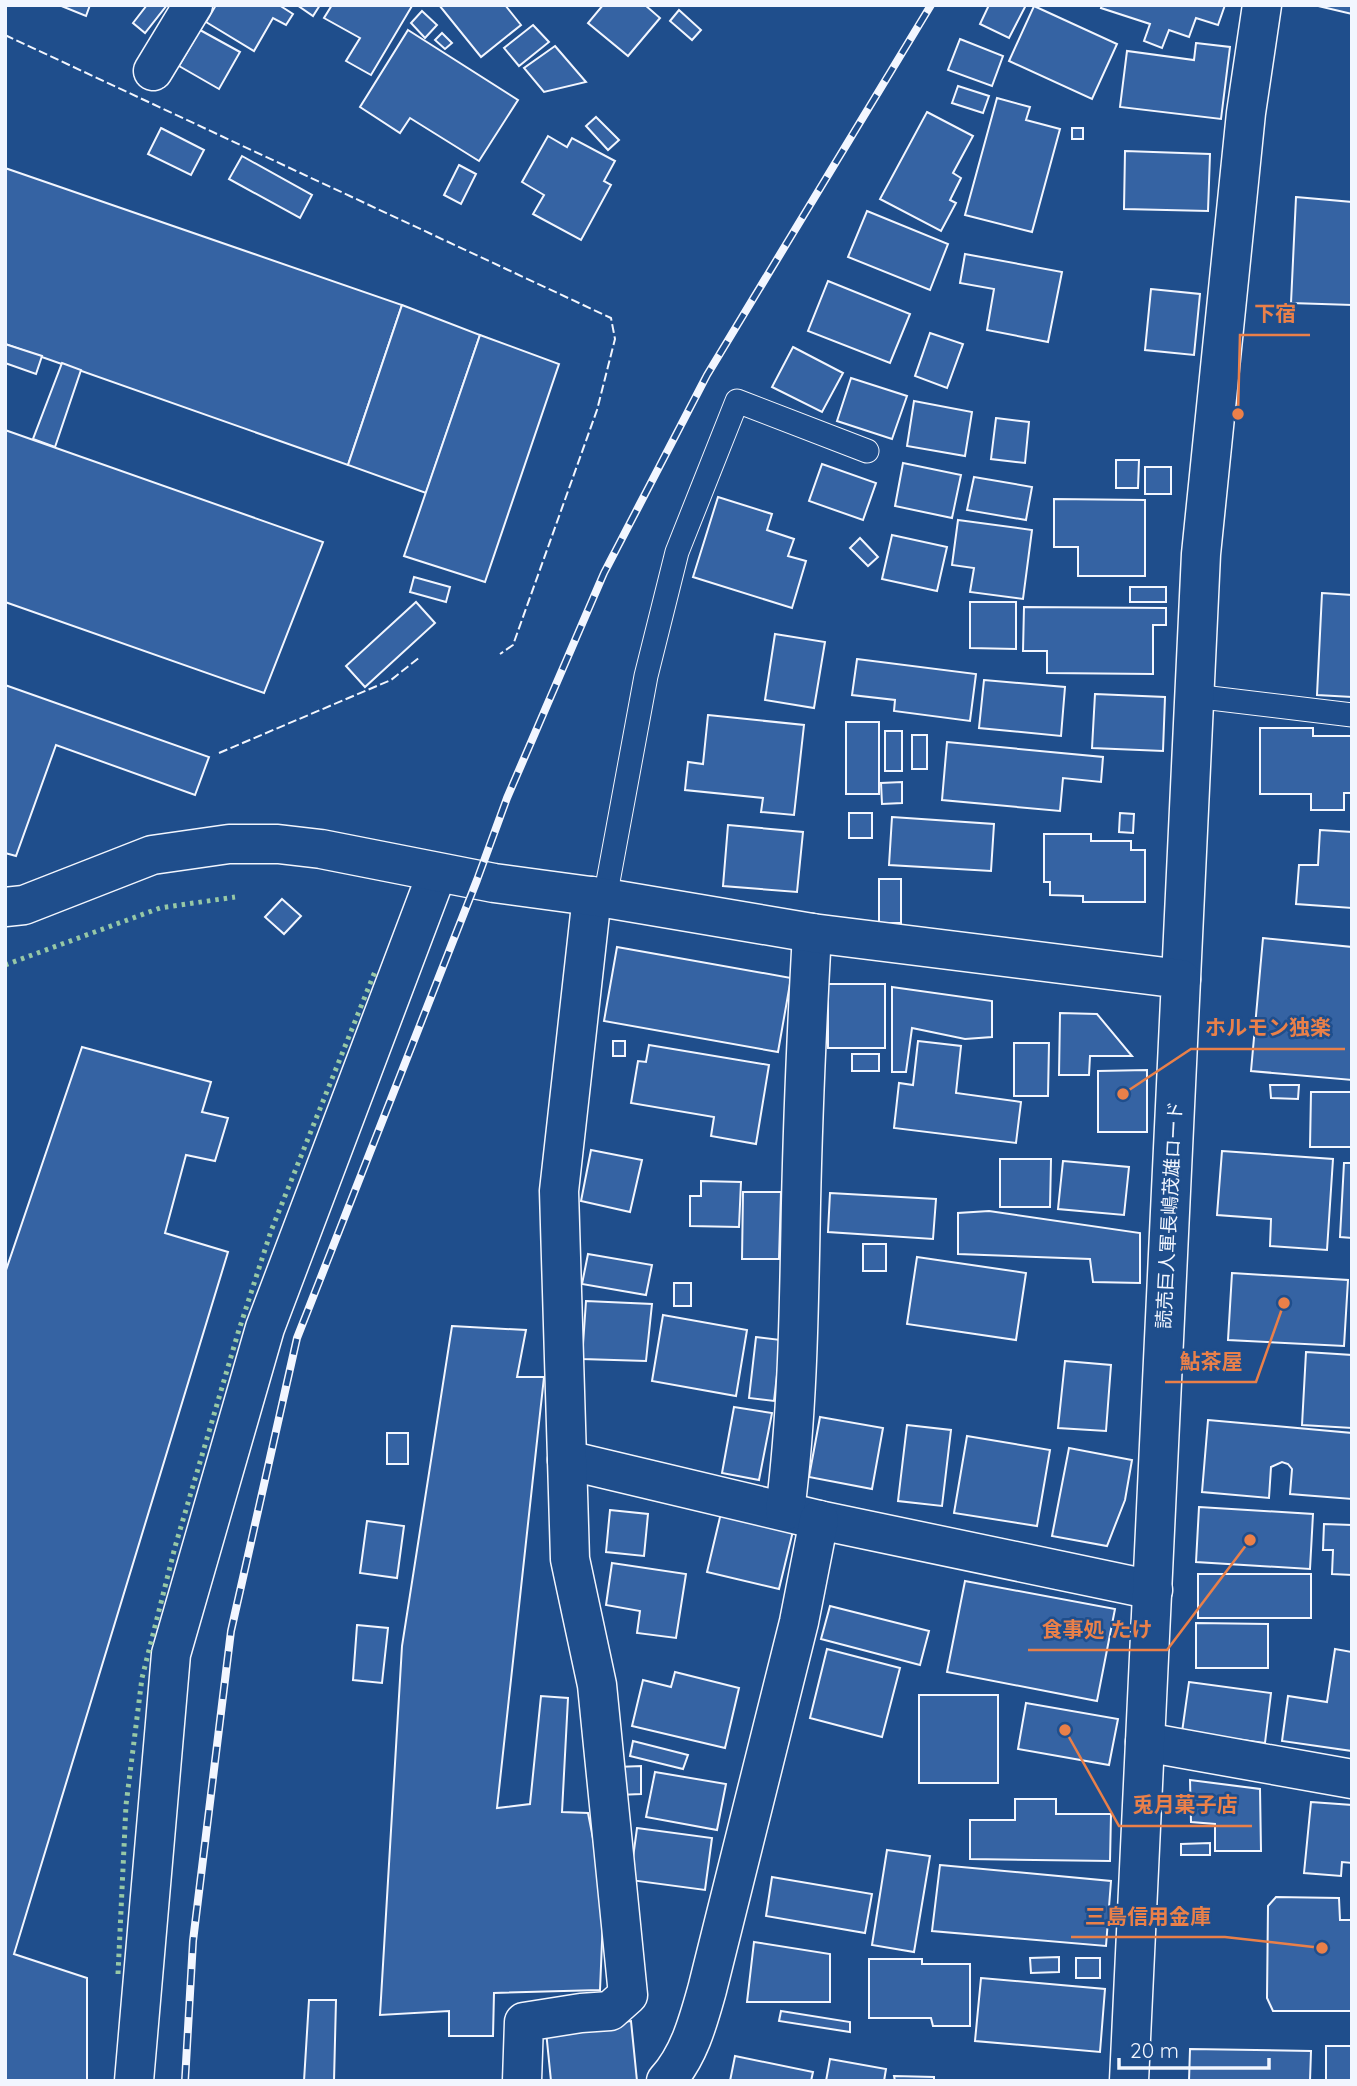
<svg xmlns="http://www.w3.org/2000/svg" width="1357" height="2086" font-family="Quicksand,'Noto Sans JP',sans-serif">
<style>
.building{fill:#3563a3;stroke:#f2f6ff;stroke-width:2}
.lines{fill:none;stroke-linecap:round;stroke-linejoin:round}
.lane-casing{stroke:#f2f6ff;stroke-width:25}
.street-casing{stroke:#f2f6ff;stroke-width:41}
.secondary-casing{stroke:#f2f6ff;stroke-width:41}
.lane{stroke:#1f4e8c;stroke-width:23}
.street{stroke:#1f4e8c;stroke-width:38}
.secondary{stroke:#1f4e8c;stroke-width:38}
.rail-casing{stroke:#f2f6ff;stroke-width:8}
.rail{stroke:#1f4e8c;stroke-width:5;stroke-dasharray:16;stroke-linecap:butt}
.hedge{stroke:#97c8a6;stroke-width:5;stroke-dasharray:3.5 5;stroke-linecap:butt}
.fence{stroke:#f2f6ff;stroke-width:2;stroke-dasharray:9 3.5;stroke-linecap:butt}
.labels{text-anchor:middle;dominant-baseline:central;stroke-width:5;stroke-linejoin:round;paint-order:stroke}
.street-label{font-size:19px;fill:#f2f6ff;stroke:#1f4e8c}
.leader{fill:none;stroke:#ea8049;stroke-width:2.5}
.callout-dot{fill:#ea8049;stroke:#1f4e8c;stroke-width:2.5}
.callout-label{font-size:21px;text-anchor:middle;font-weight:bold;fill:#ea8049;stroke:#1f4e8c;stroke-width:5;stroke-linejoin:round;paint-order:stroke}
</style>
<rect width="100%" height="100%" fill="#1f4e8c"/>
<!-- building -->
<g class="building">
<path d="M59,5H90L86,16Z"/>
<path d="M147,5H167L145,33L133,23Z"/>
<path d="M216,5H279L293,14L286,25L273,18L254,51L206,22Z"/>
<path d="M297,5H320L313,16Z"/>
<path d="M332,5H410L412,6L371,75L346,61L360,38L324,18Z"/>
<path d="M439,5H505L521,25L481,57Z"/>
<path d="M603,5H645L660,18L628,56L588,23Z"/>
<path d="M989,5H1026L1009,38L980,24Z"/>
<path d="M1102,5H1225L1218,25L1196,18L1189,37L1169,30L1162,48L1144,41L1150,24L1101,8Z"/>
<path d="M1314,5H1352V14Z"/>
<path d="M1034,6L1117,44L1092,99L1009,61Z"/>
<path d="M679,10L701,30L692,40L670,21Z"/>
<path d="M422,11L437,25L425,38L411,23Z"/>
<path d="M533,25L549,42L519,66L504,48Z"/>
<path d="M200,30L240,52L219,89L179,66Z"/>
<path d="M408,30L518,100L479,161L410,118L400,133L360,107Z"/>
<path d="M442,33L452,43L445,49L435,40Z"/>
<path d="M960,39L1003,56L992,86L948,70Z"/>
<path d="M1196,43L1230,47L1221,119L1120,107L1127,51L1194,60Z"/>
<path d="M555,46L586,82L544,92L524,68Z"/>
<path d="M958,86L989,96L983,113L952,103Z"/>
<path d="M997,98L1030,107L1026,120L1060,129L1032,232L965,215Z"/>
<path d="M927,112L973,136L953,173L961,178L950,200L956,203L941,231L880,199Z"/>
<path d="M596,117L619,140L608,150L586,126Z"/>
<path d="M161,128L204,150L191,175L148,154Z"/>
<rect x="1072" y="128" width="11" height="11"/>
<path d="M548,136L567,147L572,138L615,161L604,181L611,185L581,240L533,214L544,195L522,182Z"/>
<path d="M1125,151L1210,154L1208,211L1124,209Z"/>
<path d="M242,156L312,195L300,218L229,179Z"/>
<path d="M459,165L476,174L461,204L444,195Z"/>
<path d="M5,168L402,305L348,465L5,344Z"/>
<path d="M1296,197L1352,202V305L1291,303Z"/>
<path d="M867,211L948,244L930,290L848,257Z"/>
<path d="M965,254L1062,272L1048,342L987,330L994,289L960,283Z"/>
<path d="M828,281L910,314L890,363L808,331Z"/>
<path d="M1151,289L1200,294L1194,355L1145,350Z"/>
<path d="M402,305L480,335L426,493L348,465Z"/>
<path d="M930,333L963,344L947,388L915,376Z"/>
<path d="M480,335L559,364L485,582L404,556Z"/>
<path d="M5,344L42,356L36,374L5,363Z"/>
<path d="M793,347L843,373L822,412L772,387Z"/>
<path d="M62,363L81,370L55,447L33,439Z"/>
<path d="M851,378L907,396L892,439L837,421Z"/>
<path d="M914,401L972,412L965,456L907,446Z"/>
<path d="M996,418L1029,422L1025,463L991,459Z"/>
<path d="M5,430L323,542L264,693L5,602Z"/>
<path d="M1116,460H1139L1138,488H1116Z"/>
<path d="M903,463L961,475L952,518L895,506Z"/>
<path d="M822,464L876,483L863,520L809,501Z"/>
<rect x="1145" y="467" width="26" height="27"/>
<path d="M974,477L1032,487L1026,520L967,510Z"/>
<path d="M718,497L772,514L767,530L794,539L788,556L806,561L792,608L693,577Z"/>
<path d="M1054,499L1145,500V576H1078V547H1054Z"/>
<path d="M958,520L1032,530L1023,599L970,592L974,568L952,565Z"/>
<path d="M892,535L947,547L937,591L882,579Z"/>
<path d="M860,538L878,557L868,566L850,548Z"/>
<path d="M414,577L450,587L446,602L410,592Z"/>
<rect x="1130" y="587" width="36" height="15"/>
<path d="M1322,593L1352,595V697L1317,695Z"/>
<path d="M416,602L435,623L365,687L346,666Z"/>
<path d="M970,602H1016V649L970,648Z"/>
<path d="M1024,607L1166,608V625H1153V674L1047,673V651H1023Z"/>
<path d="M775,634L825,642L814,708L765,700Z"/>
<path d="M857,659L976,674L970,721L894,711L895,700L852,695Z"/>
<path d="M984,680L1065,687L1061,736L979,728Z"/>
<path d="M5,685L209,757L195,795L56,745L16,856L5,853Z"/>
<path d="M1095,694L1165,697L1163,751L1092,748Z"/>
<path d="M708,715L804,725L794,815L761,812L763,798L685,790L688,762L703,764Z"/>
<rect x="846" y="722" width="33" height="72"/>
<path d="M1260,728H1313V736H1352V793H1344V810H1311V794H1260Z"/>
<rect x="885" y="731" width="17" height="40"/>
<rect x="912" y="735" width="15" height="34"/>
<path d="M947,742L1103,757L1101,782L1063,778L1060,811L942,800Z"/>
<path d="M902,782V803L882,804L881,783Z"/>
<rect x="849" y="813" width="23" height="25"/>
<path d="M1120,813L1134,814L1133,833L1119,832Z"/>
<path d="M892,817L994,824L991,871L889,865Z"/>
<path d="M728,825L803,832L797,892L723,886Z"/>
<path d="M1320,830L1352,832V908L1296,904L1299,865H1318Z"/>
<path d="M1044,834H1091V841H1131V850H1145V902H1083V896L1050,895V882H1044Z"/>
<rect x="879" y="879" width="22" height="44"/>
<path d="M282,899L301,916L284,934L265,917Z"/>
<path d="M1263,938L1352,947V1080L1251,1071Z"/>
<path d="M617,947L791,978L778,1052L604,1021Z"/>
<rect x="828" y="984" width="57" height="64"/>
<path d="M892,987L992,1001V1037L965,1039L912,1028L906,1072H892Z"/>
<path d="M1060,1013L1097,1014L1132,1056H1090L1089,1075H1059Z"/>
<rect x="613" y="1041" width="12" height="15"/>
<path d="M918,1041L961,1046L956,1093L1021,1102L1016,1143L894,1128L899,1083L913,1085Z"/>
<path d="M1014,1043H1049L1048,1096H1014Z"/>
<path d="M649,1045L769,1065L756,1144L711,1136L714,1117L631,1103L638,1061L646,1062Z"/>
<path d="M82,1047L211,1082L202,1112L228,1118L215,1161L186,1155L165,1233L228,1252L14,1954L87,1978V2081H5V1273Z"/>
<rect x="852" y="1054" width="27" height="17"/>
<path d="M1147,1070V1132H1098V1071Z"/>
<path d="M1270,1085H1299L1298,1099L1271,1098Z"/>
<path d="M1311,1092H1352V1147H1310Z"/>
<path d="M591,1150L642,1160L630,1212L581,1201Z"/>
<path d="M1222,1151L1333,1159L1327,1250L1270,1246L1271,1219L1217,1215Z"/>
<path d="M1000,1159H1051L1050,1207H1000Z"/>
<path d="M1063,1161L1129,1167L1124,1215L1058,1209Z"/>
<path d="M1344,1163H1352V1238L1340,1237Z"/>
<path d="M701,1181L741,1182L739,1227L690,1226V1196H701Z"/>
<path d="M743,1192H781L779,1259H742Z"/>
<path d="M830,1193L936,1199L933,1239L828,1232Z"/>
<path d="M989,1211L1140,1233V1283L1093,1282L1090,1259L958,1254V1213Z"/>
<rect x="863" y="1244" width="23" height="27"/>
<path d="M588,1254L652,1265L646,1295L582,1284Z"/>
<path d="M917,1257L1026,1273L1016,1340L907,1324Z"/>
<path d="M1232,1273L1348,1280L1344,1346L1228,1340Z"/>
<rect x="674" y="1283" width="17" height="23"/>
<path d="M586,1301L652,1304L646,1361L582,1359Z"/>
<path d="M663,1315L747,1330L736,1396L652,1381Z"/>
<path d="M452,1326L526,1330L517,1377H544L497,1808L530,1804L541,1696L568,1698L562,1812L588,1813L604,1894L600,1990L494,1993L493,2036H449V2011L380,2015L402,1646Z"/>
<path d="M756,1337L781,1340L774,1401L749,1398Z"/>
<path d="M1306,1352L1352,1355V1428L1302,1425Z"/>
<path d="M1065,1361L1111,1365L1106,1431L1058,1428Z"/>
<path d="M734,1407L772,1413L759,1480L722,1473Z"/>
<path d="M820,1417L883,1428L872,1489L809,1477Z"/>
<path d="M1208,1420L1352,1433V1499L1290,1494L1292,1469L1288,1464L1282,1462L1271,1467L1269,1498L1202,1492Z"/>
<path d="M907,1425L951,1430L942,1506L898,1501Z"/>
<rect x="387" y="1433" width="21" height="31"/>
<path d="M967,1436L1050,1450L1037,1526L954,1513Z"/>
<path d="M1069,1448L1132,1460L1125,1500L1107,1546L1052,1536Z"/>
<path d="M1199,1507L1313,1514L1310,1569L1196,1562Z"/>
<path d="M610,1510L648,1514L644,1556L606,1552Z"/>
<path d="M721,1513L793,1531L779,1589L707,1572Z"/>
<path d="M367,1521L404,1526L397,1578L360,1573Z"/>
<path d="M1324,1524L1352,1525V1575L1332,1574L1333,1550H1323Z"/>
<path d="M612,1563L686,1574L676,1638L637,1633L640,1611L606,1605Z"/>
<rect x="1198" y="1574" width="113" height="44"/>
<path d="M965,1581L1115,1609L1097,1701L947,1672Z"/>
<path d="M830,1606L929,1631L920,1665L821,1639Z"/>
<path d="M1196,1623L1268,1624V1668H1196Z"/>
<path d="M357,1625L388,1628L382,1683L353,1680Z"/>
<path d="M827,1649L900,1668L882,1737L810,1718Z"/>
<path d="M1335,1649L1352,1652V1751L1282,1741L1288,1696L1327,1702Z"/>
<path d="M675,1672L739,1688L725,1748L632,1726L643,1680L671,1687Z"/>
<path d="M1189,1682L1271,1693L1265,1743L1182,1732Z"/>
<rect x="919" y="1695" width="79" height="88"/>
<path d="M1026,1703L1118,1719L1109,1765L1018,1749Z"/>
<path d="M633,1741L688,1755L683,1769L630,1756Z"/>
<path d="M641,1766V1794L618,1795L617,1767Z"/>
<path d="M655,1772L726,1784L717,1830L646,1817Z"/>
<path d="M1190,1780L1260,1789L1261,1851H1215V1824L1191,1822Z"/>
<path d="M1015,1799H1056V1814H1111L1110,1861L970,1859V1820H1015Z"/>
<path d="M1311,1802L1352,1805V1863L1342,1862L1341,1876L1304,1873Z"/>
<path d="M637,1828L712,1838L705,1890L630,1880Z"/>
<path d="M1210,1843V1855H1181V1844Z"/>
<path d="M887,1850L930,1856L914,1952L872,1945Z"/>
<path d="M940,1865L1111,1881L1106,1946L932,1931Z"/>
<path d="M772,1877L872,1894L865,1933L766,1916Z"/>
<path d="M1276,1897L1339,1898L1340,1920H1352V2011H1273L1267,1998L1268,1906Z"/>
<path d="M754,1942L830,1954V2002H747Z"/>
<path d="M1059,1957V1972L1031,1973L1030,1958Z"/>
<rect x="1076" y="1958" width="24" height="20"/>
<path d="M869,1959H922V1964H970V2026H933L931,2018H869Z"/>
<path d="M981,1978L1105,1989L1100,2052L975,2041Z"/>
<path d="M309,2000H336L334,2081H304Z"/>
<path d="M781,2011L850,2022V2032L779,2021Z"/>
<path d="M631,2021L637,2081H551L546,2031Z"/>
<rect x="1326" y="2046" width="26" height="35"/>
<path d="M1190,2049L1311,2051L1310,2081H1189Z"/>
<path d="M735,2056L813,2072L811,2081H730Z"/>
<path d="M830,2059L886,2069L884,2081H826Z"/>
<path d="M894,2076L934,2077V2081H895Z"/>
</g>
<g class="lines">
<!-- lane casing -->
<g class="lane-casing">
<g id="lane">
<path d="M1194,696L1352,715"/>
<path d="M605,898L646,676L677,552L737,401L867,451"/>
</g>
</g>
<!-- street casing -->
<g class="street-casing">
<g id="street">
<path d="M153,71L193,5"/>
<path d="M1181,979L1201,554L1246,113L1262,5"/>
<path d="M567,1460L819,1520L1153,1590"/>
<path d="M785,1511C798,1410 799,1306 801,1203C803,1113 807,1023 812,933"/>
<path d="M1145,1742L1352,1779"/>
<path d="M134,2081L171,1654L265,1328L437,873"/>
<path d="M522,2081L524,2022L581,2013L610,2011L628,1995L597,1685L570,1559L559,1191L592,896"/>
<path d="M666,2081C689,2056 698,2022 707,1990L799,1622L819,1520"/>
</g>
</g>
<!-- secondary casing -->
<g class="secondary-casing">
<path id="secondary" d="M5,907L24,905L152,855L229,844H278L321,849L494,883L605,898L812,933L1181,979L1129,2081"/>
</g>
<!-- lane -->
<use href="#lane" class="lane"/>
<!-- street -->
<use href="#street" class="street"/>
<!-- secondary -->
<use href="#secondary" class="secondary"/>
<!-- rail casing -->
<g class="rail-casing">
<path id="rail" d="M185,2081L193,1941L231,1631L297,1338L477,880L507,798L604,573L707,375L931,5"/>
</g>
<!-- rail -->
<use href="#rail" class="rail"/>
<!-- hedge -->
<g class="hedge">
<path d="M5,965L160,908L235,897"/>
<path d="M118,1974L126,1805L142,1678L175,1547L238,1333L271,1231L376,969"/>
</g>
<!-- fence -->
<g class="fence">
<path d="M5,35L611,318L615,339L597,410L513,645L500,654"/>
<path d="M219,753L391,680L420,657"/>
</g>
</g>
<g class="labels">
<!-- street labels -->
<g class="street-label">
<text transform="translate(1169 1215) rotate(-87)">読売巨人軍長嶋茂雄ロード</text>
</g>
</g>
<!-- callouts -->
<path class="leader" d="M1238 414L1240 335H1310M1123 1094L1191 1049H1345M1284 1303L1256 1382H1165M1250 1540L1167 1650H1028M1065 1730L1119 1826H1252M1322 1948L1225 1937H1071"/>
<g class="callout-dot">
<circle cx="1238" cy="414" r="7"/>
<circle cx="1123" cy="1094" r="7"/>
<circle cx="1284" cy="1303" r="7"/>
<circle cx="1250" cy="1540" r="7"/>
<circle cx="1065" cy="1730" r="7"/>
<circle cx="1322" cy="1948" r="7"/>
</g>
<g class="callout-label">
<text x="1275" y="321">下宿</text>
<text x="1268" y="1035">ホルモン独楽</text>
<text x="1211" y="1369">鮎茶屋</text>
<text x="1097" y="1637">食事処 たけ</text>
<text x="1185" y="1812">兎月菓子店</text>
<text x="1148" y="1924">三島信用金庫</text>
</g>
<!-- border -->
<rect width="1357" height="2086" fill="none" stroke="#f2f6ff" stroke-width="14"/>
<!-- scale -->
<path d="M1119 2058v10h150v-10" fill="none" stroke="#f2f6ff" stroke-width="3.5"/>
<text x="1130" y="2058" font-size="21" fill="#f2f6ff" stroke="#1f4e8c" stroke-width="5" paint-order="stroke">20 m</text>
</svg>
